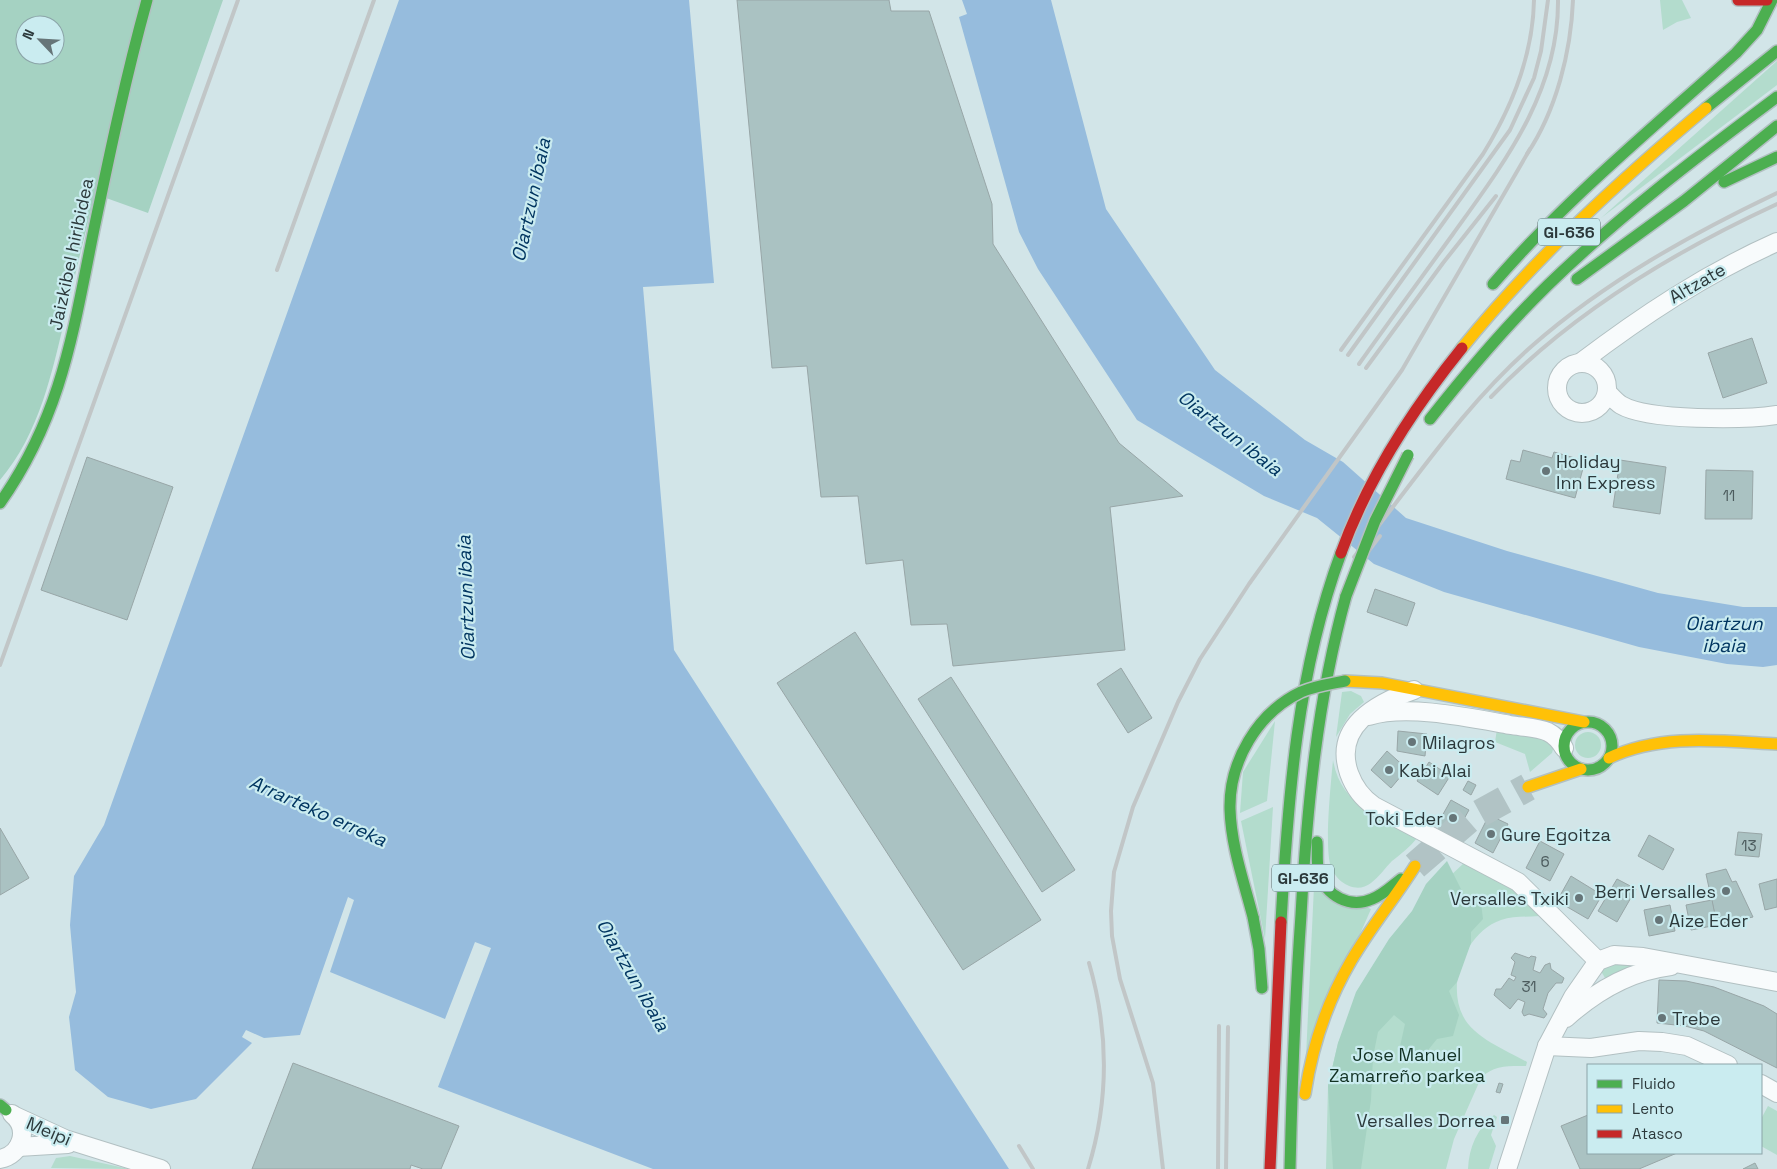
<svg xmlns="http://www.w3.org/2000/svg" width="1777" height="1169" font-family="'Space Grotesk',sans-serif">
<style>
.green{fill:#b3dccd}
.forest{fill:#a5d2c2;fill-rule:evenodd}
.water{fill:#96bcdd}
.building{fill:#aac2c2;stroke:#98a6a7}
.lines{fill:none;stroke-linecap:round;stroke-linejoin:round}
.primary-tunnel{stroke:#b1c3c5;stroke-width:28;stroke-dasharray:28 14;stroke-linecap:butt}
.street-casing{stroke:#b2c0c2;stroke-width:20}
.fast-casing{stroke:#b2c0c2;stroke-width:14}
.slow-casing{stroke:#b2c0c2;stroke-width:14}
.jam-casing{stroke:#b2c0c2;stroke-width:14}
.street{stroke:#f8fbfc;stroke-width:18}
.fast{stroke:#4caf50;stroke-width:11}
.slow{stroke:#ffc107;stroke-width:11}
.jam{stroke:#c62828;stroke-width:11}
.rail{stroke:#c1c6c7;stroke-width:4}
.fast-bridge-casing{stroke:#b6bfc1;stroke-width:14;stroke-linecap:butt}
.fast-bridge{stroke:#4caf50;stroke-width:11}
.poi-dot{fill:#667578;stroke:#caecf0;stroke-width:2}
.labels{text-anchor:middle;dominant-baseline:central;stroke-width:4.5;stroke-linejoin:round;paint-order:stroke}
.number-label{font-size:15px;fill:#4c5b5d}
.shield{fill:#caecf0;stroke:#5b6f71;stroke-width:1}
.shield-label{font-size:16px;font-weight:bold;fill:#2c393b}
.street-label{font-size:18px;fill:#2c393b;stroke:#caecf0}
.poi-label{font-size:18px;fill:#2c393b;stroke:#caecf0;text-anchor:start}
.park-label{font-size:18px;fill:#123123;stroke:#caecf0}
.water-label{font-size:19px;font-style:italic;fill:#013560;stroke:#caecf0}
</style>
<rect width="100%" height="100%" fill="#d2e5e8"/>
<!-- green -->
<g class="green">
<path d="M1660,0H1682L1691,18L1677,22L1663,30Z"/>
<path d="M1777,61V85L1601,218Z"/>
<path d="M1351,691L1361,696L1364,702L1350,714L1336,737L1342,692Z"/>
<path d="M1275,721L1267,801L1240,813L1243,772Z"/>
<path d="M1497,729L1545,737L1554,746L1552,753L1530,772L1525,754L1495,742Z"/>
<circle cx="1588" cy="745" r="13"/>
<path d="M1333,760C1341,806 1379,817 1417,838C1409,848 1402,853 1392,861C1385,868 1379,877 1371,883C1356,895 1336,882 1331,867C1324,847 1331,783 1333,760Z"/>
<path d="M1273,807L1265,939L1241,821Z"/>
<path d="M1465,862L1516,892L1539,916C1526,917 1513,916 1501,920C1466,932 1446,983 1463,1016C1474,1038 1506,1050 1527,1062L1526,1066C1509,1066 1493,1065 1481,1078L1454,1139L1446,1169H1326L1328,1086L1338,1043L1358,999L1430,895Z"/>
<path d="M1314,886L1371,909L1306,1057Z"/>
<path d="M1611,963L1630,964L1631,968L1605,978L1601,971Z"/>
<path d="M1768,1106L1777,1111V1155L1761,1146V1119Z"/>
<path d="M1494,1115L1497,1117L1491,1135L1496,1146L1489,1169H1468C1469,1147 1477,1129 1494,1115Z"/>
<path d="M70,1156L129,1169L51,1168L56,1158Z"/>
</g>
<!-- forest -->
<g class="forest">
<path d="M0,0H223L148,213L95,194C85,234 75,274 66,314C52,372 40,433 0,480ZM25,25H55V55H25Z"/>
<path d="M1447,861L1466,899L1481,903L1483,919L1471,932V943L1457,982L1449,991L1459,1015L1453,1036L1437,1039L1424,1055L1410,1060L1399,1051L1405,1024L1394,1015L1378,1032L1373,1057L1371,1100L1361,1169H1333L1328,1086L1338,1043L1356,992L1389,939L1412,911L1426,884Z"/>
</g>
<!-- water -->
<g class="water">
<path d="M399,0H689L714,283L643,287L674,650L1009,1169H653L438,1087L491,948L475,942L445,1019L330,972L354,900L348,897L300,1035L264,1038L246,1030L242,1037L252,1043L196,1099L151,1109L108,1097L75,1070L69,1017L76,992L70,925L74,876L104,825Z"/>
<path d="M962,0H1051L1106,209L1215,370L1305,440L1343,462L1406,518L1507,551L1658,593L1743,607H1777V665L1763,667L1727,664L1639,647L1444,592L1374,564L1317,518L1264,496L1137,420L1038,269L1019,232L959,17L967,14Z"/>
</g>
<!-- building -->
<g class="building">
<path d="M737,0H889L891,11H929L992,204L993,244L1119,443L1183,496L1110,507L1125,650L953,666L947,624L911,625L903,560L866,564L858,496L821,497L807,366L772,368Z"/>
<path d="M1752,338L1767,383L1723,398L1708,353Z"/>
<path d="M1523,450L1552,458L1554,452L1585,461L1575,498L1506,479L1511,460L1520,462Z"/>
<path d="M87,457L173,487L127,620L41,590Z"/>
<path d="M1620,460L1666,467L1660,514L1613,507Z"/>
<path d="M1706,470L1753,471L1752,519H1705Z"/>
<path d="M1375,589L1415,603L1407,626L1367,612Z"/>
<path d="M855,632L1041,920L963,970L777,683Z"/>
<path d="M1121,668L1152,718L1128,733L1097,684Z"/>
<path d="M951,677L1075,870L1042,892L918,699Z"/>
<path d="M1398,731L1427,734L1425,756L1397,751Z"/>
<path d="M1387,751L1407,769L1391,788L1371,770Z"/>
<path d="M1429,762L1450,776L1438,795L1417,781Z"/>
<path d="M1468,781L1476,785L1471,795L1463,790Z"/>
<path d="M1451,800L1469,810L1455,835L1437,825Z"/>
<path d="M1489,815L1508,824L1493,853L1475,843Z"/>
<path d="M0,828L29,878L0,895Z"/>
<path d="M1738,832L1762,834L1759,857L1735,855Z"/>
<path d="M1649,835L1674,849L1663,870L1638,856Z"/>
<path d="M1540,841L1564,854L1550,881L1526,868Z"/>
<path d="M1726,869L1732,882L1736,881L1753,917L1717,925L1706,874Z"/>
<path d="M1571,876L1602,895L1588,919L1557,901Z"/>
<path d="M1617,879L1636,889L1617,922L1598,911Z"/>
<path d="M1777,879V907L1765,910L1759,884Z"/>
<path d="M1712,900L1717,925L1691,930L1686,905Z"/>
<path d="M1670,905L1675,931L1649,936L1644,910Z"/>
<path d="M1515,953L1529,958L1531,956L1536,957L1533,970L1540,973L1545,965L1550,963L1551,969L1564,978L1562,983H1556L1548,993L1543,1009L1547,1014L1544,1018L1529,1014L1524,1016L1522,1012L1525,1002L1518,999L1510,1009L1494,995L1496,989H1501L1509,978L1514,981L1516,977L1511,975L1515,962L1511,958Z"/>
<path d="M1659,980L1686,981L1714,987L1764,1006L1777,1014V1068L1704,1031L1685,1026L1657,1023Z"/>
<path d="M293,1063L459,1126L441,1169H423L411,1165L410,1169H252Z"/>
<path d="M1499,1083L1503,1084L1500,1093L1496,1092Z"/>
<path d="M1588,1115V1153H1677L1639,1169H1580L1561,1126Z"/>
<path d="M1755,1163L1758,1169H1743Z"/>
</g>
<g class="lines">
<!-- primary-tunnel -->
<path class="primary-tunnel" d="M1415,866L1468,820L1528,787"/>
<!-- street casing -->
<g class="street-casing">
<g id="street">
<circle cx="1582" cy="388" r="25"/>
<path d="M1580,363C1642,316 1705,274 1777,242"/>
<path d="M1607,392C1611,396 1616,402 1621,405C1648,421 1745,420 1777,415"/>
<path d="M1414,690C1377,703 1333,726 1349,773C1354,787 1362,798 1374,806L1518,882L1598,961"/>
<path d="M1369,716C1407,704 1471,718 1510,725C1522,727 1537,727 1548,732C1556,736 1560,741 1564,748"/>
<path d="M1566,1018C1596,991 1630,971 1671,966"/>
<path d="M1547,1046L1591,1048L1639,1041L1662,1042L1687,1046L1728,1065"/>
<path d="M1761,1084L1777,1093"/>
<path d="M15,1116L65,1139L161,1169"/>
<path d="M18,1147L68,1144"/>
<path d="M0,1159C22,1155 30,1128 12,1114"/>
<path d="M1507,1169L1547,1046L1573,997L1598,961L1614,955L1643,957L1777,982"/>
</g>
</g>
<!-- fast casing -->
<g class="fast-casing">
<g id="fast">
<path d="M1706,108L1777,51"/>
<path d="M1724,182L1777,157"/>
<path d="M1577,279L1684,201L1777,126"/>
<path d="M1493,284C1566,199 1653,128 1736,53L1757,30L1772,0"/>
<path d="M1430,419C1467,372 1505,327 1548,285C1619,216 1698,156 1777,97"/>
<path d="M0,503C62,415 73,332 94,229C110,152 126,76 147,0"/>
<circle cx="1588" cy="746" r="24"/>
<path d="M1317,842C1318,852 1316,863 1319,873C1326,896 1350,909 1372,899C1383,895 1392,886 1401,879"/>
<path d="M1253,917L1259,949L1262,988"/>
<path d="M1281,922C1288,797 1297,672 1341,553"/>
<path d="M0,1105L6,1110"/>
<path d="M1290,1169C1292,1084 1295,999 1301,915C1307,807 1317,701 1346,596"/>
</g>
</g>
<!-- slow casing -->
<g class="slow-casing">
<g id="slow">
<path d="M1462,348C1534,259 1619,181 1706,108"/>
<path d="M1345,681L1382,683L1584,722"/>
<path d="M1609,758C1661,733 1721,741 1777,744"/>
<path d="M1528,787L1581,769"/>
<path d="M1305,1094C1312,1047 1327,1002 1351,961C1370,928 1395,898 1415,866"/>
</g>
</g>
<!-- jam casing -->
<g class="jam-casing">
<g id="jam">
<path d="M1738,0H1767"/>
<path d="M1341,553C1368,478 1412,410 1462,348"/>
<path d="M1270,1169L1281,922"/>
</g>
</g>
<!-- street -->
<use href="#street" class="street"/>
<!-- fast -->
<use href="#fast" class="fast"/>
<!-- slow -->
<use href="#slow" class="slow"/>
<!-- jam -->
<use href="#jam" class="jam"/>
<!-- rail -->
<g class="rail">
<path d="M1527,154C1556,111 1571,52 1573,0"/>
<path d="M277,270L374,0"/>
<path d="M1341,350L1483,154C1512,107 1533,56 1534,0"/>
<path d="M1348,355L1510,130L1534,78L1541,51L1548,0"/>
<path d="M1359,364C1390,320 1422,277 1453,234C1504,163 1559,92 1558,0"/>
<path d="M1366,368L1443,263L1496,196"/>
<path d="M1491,397C1570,314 1673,252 1777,204"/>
<path d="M1354,557C1412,485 1463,406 1533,345C1605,282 1691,234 1777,193"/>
<path d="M1360,562L1380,536"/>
<path d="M0,665L238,0"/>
<path d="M1019,1146L1033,1169"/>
<path d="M1088,1169C1109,1101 1109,1032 1089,963"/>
<path d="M1163,1169L1153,1083L1120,979L1112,936L1111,911L1114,872L1133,807L1178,702L1200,659L1249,584L1402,370L1530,149"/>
<path d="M1218,1169L1219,1026"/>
<path d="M1226,1169L1228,1027"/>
</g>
<!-- fast-bridge casing -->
<g class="fast-bridge-casing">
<g id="fast-bridge">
<path d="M1346,596L1375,521L1408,455"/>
<path d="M1253,917C1244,882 1231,846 1230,809C1229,762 1257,713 1301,692C1315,686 1330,684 1345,681"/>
</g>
</g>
<!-- fast-bridge -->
<use href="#fast-bridge" class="fast-bridge"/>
</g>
<!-- markers -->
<g class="poi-dot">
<circle cx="1546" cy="471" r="5"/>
<circle cx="1412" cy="742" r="5"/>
<circle cx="1389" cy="770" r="5"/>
<circle cx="1453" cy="818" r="5"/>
<circle cx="1491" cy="834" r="5"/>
<circle cx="1726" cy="891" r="5"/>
<circle cx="1579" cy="898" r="5"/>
<circle cx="1659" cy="920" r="5"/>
<circle cx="1662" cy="1018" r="5"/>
<rect x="1500" y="1115" width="10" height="10" rx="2.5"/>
</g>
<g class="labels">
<!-- number labels -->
<g class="number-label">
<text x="1729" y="495">11</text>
<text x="1749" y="845">13</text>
<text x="1545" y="861">6</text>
<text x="1529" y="986">31</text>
</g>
<!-- shield labels -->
<g class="shield">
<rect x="1538" y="218.5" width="62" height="27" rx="4"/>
<rect x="1272" y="864.5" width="62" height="27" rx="4"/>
</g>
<g class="shield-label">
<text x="1569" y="232">GI-636</text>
<text x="1303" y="878">GI-636</text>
</g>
<!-- street labels -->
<g class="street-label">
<text transform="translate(71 254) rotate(-78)">Jaizkibel hiribidea</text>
<text transform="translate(1697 283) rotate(-30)">Altzate</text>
<text transform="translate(49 1131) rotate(23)">Meipi</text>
</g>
<!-- poi labels -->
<g class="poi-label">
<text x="1556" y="461">Holiday<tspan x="1556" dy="21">Inn Express</tspan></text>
<text x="1422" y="742">Milagros</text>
<text x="1399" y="770">Kabi Alai</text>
<text x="1443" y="818" text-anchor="end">Toki Eder</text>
<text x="1501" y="834">Gure Egoitza</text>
<text x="1716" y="891" text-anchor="end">Berri Versalles</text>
<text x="1569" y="898" text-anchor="end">Versalles Txiki</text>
<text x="1669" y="920">Aize Eder</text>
<text x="1672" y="1018">Trebe</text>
<text x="1495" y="1120" text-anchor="end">Versalles Dorrea</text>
</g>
<!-- park labels -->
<g class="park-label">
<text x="1407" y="1054">Jose Manuel<tspan x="1407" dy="21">Zamarreño parkea</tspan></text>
</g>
<!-- water labels -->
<g class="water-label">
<text transform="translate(531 200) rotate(-78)">Oiartzun ibaia</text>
<text transform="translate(1230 433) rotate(38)">Oiartzun ibaia</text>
<text transform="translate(466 598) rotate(-92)">Oiartzun ibaia</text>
<text x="1724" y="623">Oiartzun<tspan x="1724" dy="22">ibaia</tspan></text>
<text transform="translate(318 811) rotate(24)">Arrarteko erreka</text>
<text transform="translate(633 975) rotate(60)">Oiartzun ibaia</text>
</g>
</g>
<!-- legend -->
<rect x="1587" y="1064" width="175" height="90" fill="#caecf0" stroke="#8ba4a8"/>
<rect x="1597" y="1080" width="25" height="8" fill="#4caf50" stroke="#8ba4a8"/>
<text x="1632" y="1089" font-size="15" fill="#2c393b">Fluido</text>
<rect x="1597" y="1105" width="25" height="8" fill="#ffc107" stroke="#8ba4a8"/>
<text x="1632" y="1114" font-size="15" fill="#2c393b">Lento</text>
<rect x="1597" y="1130" width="25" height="8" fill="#c62828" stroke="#8ba4a8"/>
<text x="1632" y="1139" font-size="15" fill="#2c393b">Atasco</text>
<!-- north arrow -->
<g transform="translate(40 40) rotate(295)"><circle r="24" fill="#caecf0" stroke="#8ba4a8"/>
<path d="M0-4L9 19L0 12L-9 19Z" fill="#667578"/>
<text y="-8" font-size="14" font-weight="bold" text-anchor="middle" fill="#2c393b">N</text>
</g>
</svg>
